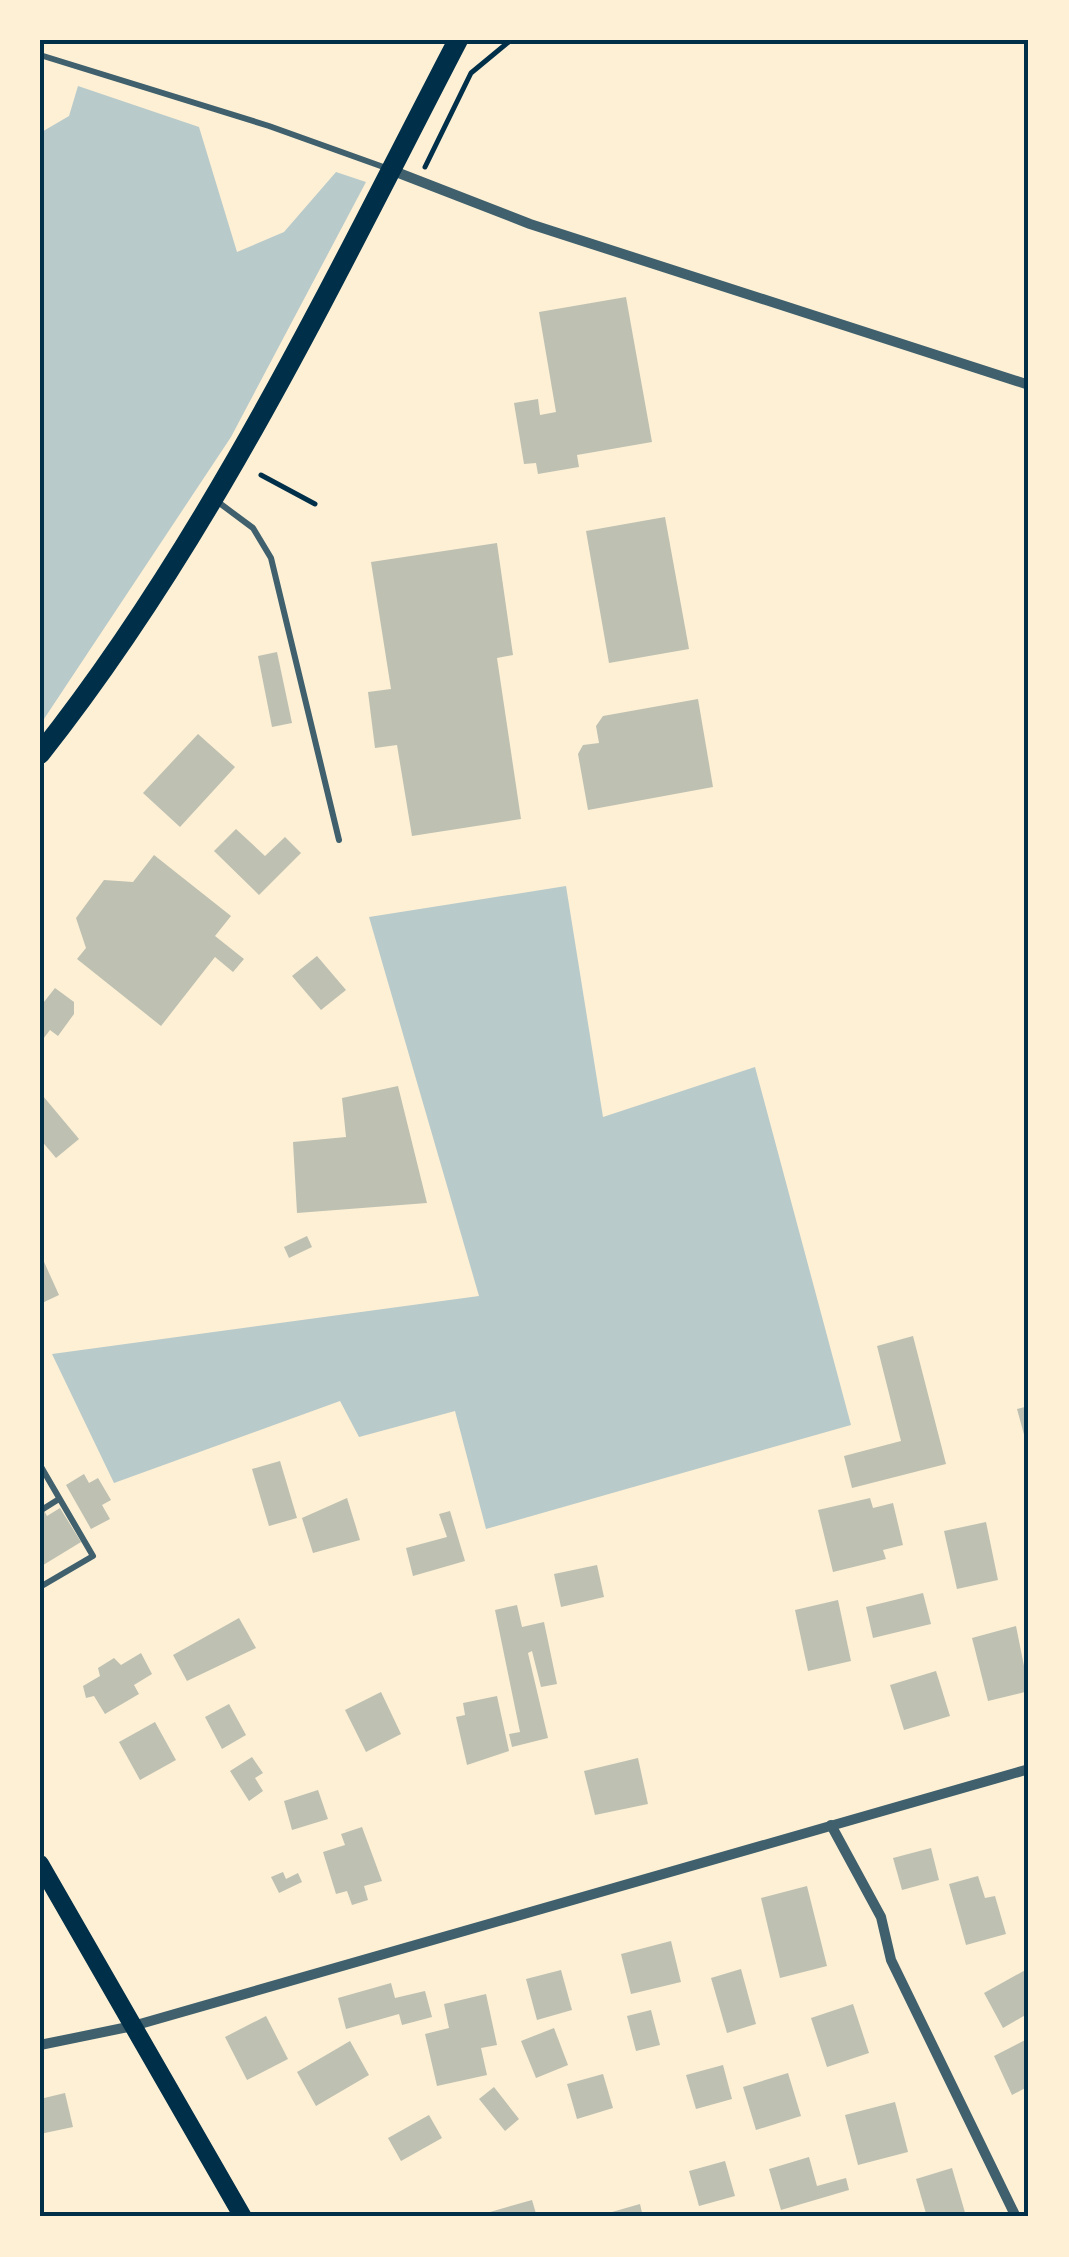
<svg xmlns="http://www.w3.org/2000/svg" width="1069" height="2257" font-family="Barlow,sans-serif">
<style>
.green{fill:#b9caca}
.building{fill:#bec0b2}
.lines{fill:none;stroke-linecap:round;stroke-linejoin:round}
.path{stroke:#003049;stroke-width:5}
.service{stroke:#3f606c;stroke-width:6}
.minor{stroke:#3f606c;stroke-width:10}
.secondary{stroke:#003049;stroke-width:18}
.primary{stroke:#003049;stroke-width:20}
.neatline{fill:none;stroke:#003049;stroke-width:4}
</style>
<rect width="100%" height="100%" fill="#fdf0d5"/>
<!-- green -->
<g class="green">
<path d="M78,86L199,127L237,252L284,232L336,172L366,182L231,437L40,725V133L69,116Z"/>
<path d="M566,886L603,1117L755,1067L851,1425L486,1529L455,1411L359,1437L340,1401L114,1483L52,1354L479,1296L369,917Z"/>
</g>
<!-- building -->
<g class="building">
<path d="M626,297L652,442L577,455L579,467L538,474L536,463L524,464L514,403L538,399L540,415L556,412L539,312Z"/>
<path d="M665,517L689,649L609,663L586,531Z"/>
<path d="M497,543L513,655L497,658L521,819L412,836L397,745L375,748L368,692L391,689L371,562Z"/>
<path d="M277,652L292,723L272,727L258,656Z"/>
<path d="M698,699L713,787L588,810L578,754L583,745L599,743L596,726L603,716Z"/>
<path d="M198,734L235,767L180,827L143,793Z"/>
<path d="M236,829L265,856L285,837L301,853L259,895L214,851Z"/>
<path d="M154,855L231,916L215,936L244,959L233,972L215,957L161,1026L77,959L86,948L76,918L104,880L133,882Z"/>
<path d="M317,956L346,990L321,1010L292,976Z"/>
<path d="M55,988L74,1002V1014L58,1036L50,1030L40,1043V1007Z"/>
<path d="M398,1086L427,1203L297,1213L293,1142L346,1137L342,1098Z"/>
<path d="M43,1096L79,1139L56,1158L40,1139Z"/>
<path d="M307,1236L312,1247L289,1258L284,1247Z"/>
<path d="M40,1253L59,1295L40,1304Z"/>
<path d="M913,1336L946,1464L852,1488L844,1456L901,1441L877,1346Z"/>
<path d="M1029,1406V1449H1028L1017,1409Z"/>
<path d="M280,1461L297,1518L269,1526L252,1469Z"/>
<path d="M84,1474L89,1483L98,1478L111,1500L102,1505L110,1519L91,1529L66,1485Z"/>
<path d="M347,1498L360,1540L313,1553L302,1518Z"/>
<path d="M870,1498L873,1508L893,1503L903,1545L883,1550L886,1559L833,1572L818,1510Z"/>
<path d="M40,1503L47,1516L60,1508L81,1542L40,1567Z"/>
<path d="M450,1511L465,1561L413,1576L406,1548L447,1537L439,1514Z"/>
<path d="M986,1522L998,1580L957,1589L944,1531Z"/>
<path d="M597,1565L604,1597L561,1607L554,1574Z"/>
<path d="M923,1593L931,1624L873,1638L866,1607Z"/>
<path d="M838,1600L851,1661L808,1671L795,1610Z"/>
<path d="M517,1605L522,1627L544,1622L557,1684L541,1687L532,1651L528,1653L548,1738L512,1747L509,1734L520,1732L495,1610Z"/>
<path d="M239,1618L256,1648L187,1681L173,1655Z"/>
<path d="M1016,1626L1029,1691L988,1701L972,1638Z"/>
<path d="M141,1653L152,1674L134,1685L139,1694L105,1714L94,1696L86,1698L83,1686L100,1676L98,1668L114,1658L121,1665Z"/>
<path d="M936,1671L950,1716L904,1730L890,1685Z"/>
<path d="M381,1692L401,1734L366,1752L345,1710Z"/>
<path d="M497,1696L509,1751L467,1765L456,1717L465,1715L463,1703Z"/>
<path d="M229,1704L246,1735L222,1749L205,1717Z"/>
<path d="M155,1722L176,1760L140,1780L119,1742Z"/>
<path d="M252,1757L263,1773L255,1778L263,1791L249,1801L230,1771Z"/>
<path d="M638,1758L648,1804L595,1815L584,1771Z"/>
<path d="M318,1790L328,1819L292,1830L284,1801Z"/>
<path d="M362,1827L382,1881L364,1886L368,1900L352,1905L347,1891L336,1894L323,1852L345,1845L341,1834Z"/>
<path d="M931,1848L939,1880L902,1890L893,1858Z"/>
<path d="M283,1872L286,1879L298,1873L302,1882L279,1893L271,1877Z"/>
<path d="M978,1876L985,1898L995,1896L1006,1934L966,1945L949,1884Z"/>
<path d="M807,1886L827,1966L780,1978L761,1898Z"/>
<path d="M671,1941L681,1982L631,1994L621,1954Z"/>
<path d="M1029,1968V2013L1003,2028L984,1993Z"/>
<path d="M741,1969L756,2024L727,2033L711,1978Z"/>
<path d="M561,1970L572,2010L537,2020L526,1979Z"/>
<path d="M391,1983L395,1998L425,1991L432,2017L402,2025L399,2014L346,2029L338,1998Z"/>
<path d="M486,1994L497,2045L481,2048L487,2075L437,2086L425,2034L449,2028L444,2004Z"/>
<path d="M853,2004L869,2053L827,2067L811,2018Z"/>
<path d="M651,2010L660,2045L636,2051L627,2016Z"/>
<path d="M266,2016L288,2059L247,2080L225,2037Z"/>
<path d="M554,2028L568,2065L536,2078L521,2041Z"/>
<path d="M1029,2038V2086L1012,2095L994,2056Z"/>
<path d="M350,2041L369,2075L316,2106L297,2072Z"/>
<path d="M723,2065L732,2099L696,2109L686,2075Z"/>
<path d="M788,2073L801,2116L756,2130L743,2087Z"/>
<path d="M603,2074L613,2108L577,2119L567,2084Z"/>
<path d="M494,2087L519,2119L505,2131L479,2099Z"/>
<path d="M65,2093L73,2127L40,2134V2099Z"/>
<path d="M895,2102L908,2152L858,2165L845,2115Z"/>
<path d="M429,2115L442,2138L401,2161L388,2138Z"/>
<path d="M809,2157L817,2186L846,2178L849,2190L781,2210L769,2169Z"/>
<path d="M725,2161L735,2196L699,2206L689,2171Z"/>
<path d="M952,2168L966,2216L927,2217L916,2179Z"/>
<path d="M532,2200L537,2217H476V2216Z"/>
<path d="M640,2204L643,2217H598V2216Z"/>
</g>
<g class="lines">
<!-- path -->
<g class="path">
<path d="M425,167L471,73L511,40"/>
<path d="M261,475L315,504"/>
</g>
<!-- service -->
<g class="service">
<path d="M40,55L269,126L389,169"/>
<path d="M218,502L253,528L271,558L339,840"/>
<path d="M40,1465L93,1556L40,1587"/>
<path d="M43,1509L59,1499"/>
</g>
<!-- minor -->
<g class="minor">
<path d="M391,170L530,224L1029,385"/>
<path d="M831,1825L881,1917L891,1960L1016,2217"/>
<path d="M40,2045L133,2026L1029,1769"/>
</g>
<!-- secondary -->
<path class="secondary" d="M40,1864L243,2217"/>
<!-- primary -->
<path class="primary" d="M40,754C211,538 331,284 458,40"/>
</g>
<!-- border -->
<rect width="1069" height="2257" fill="none" stroke="#fdf0d5" stroke-width="85"/>
<rect x="42" y="42" width="984" height="2172" class="neatline"/>
</svg>
